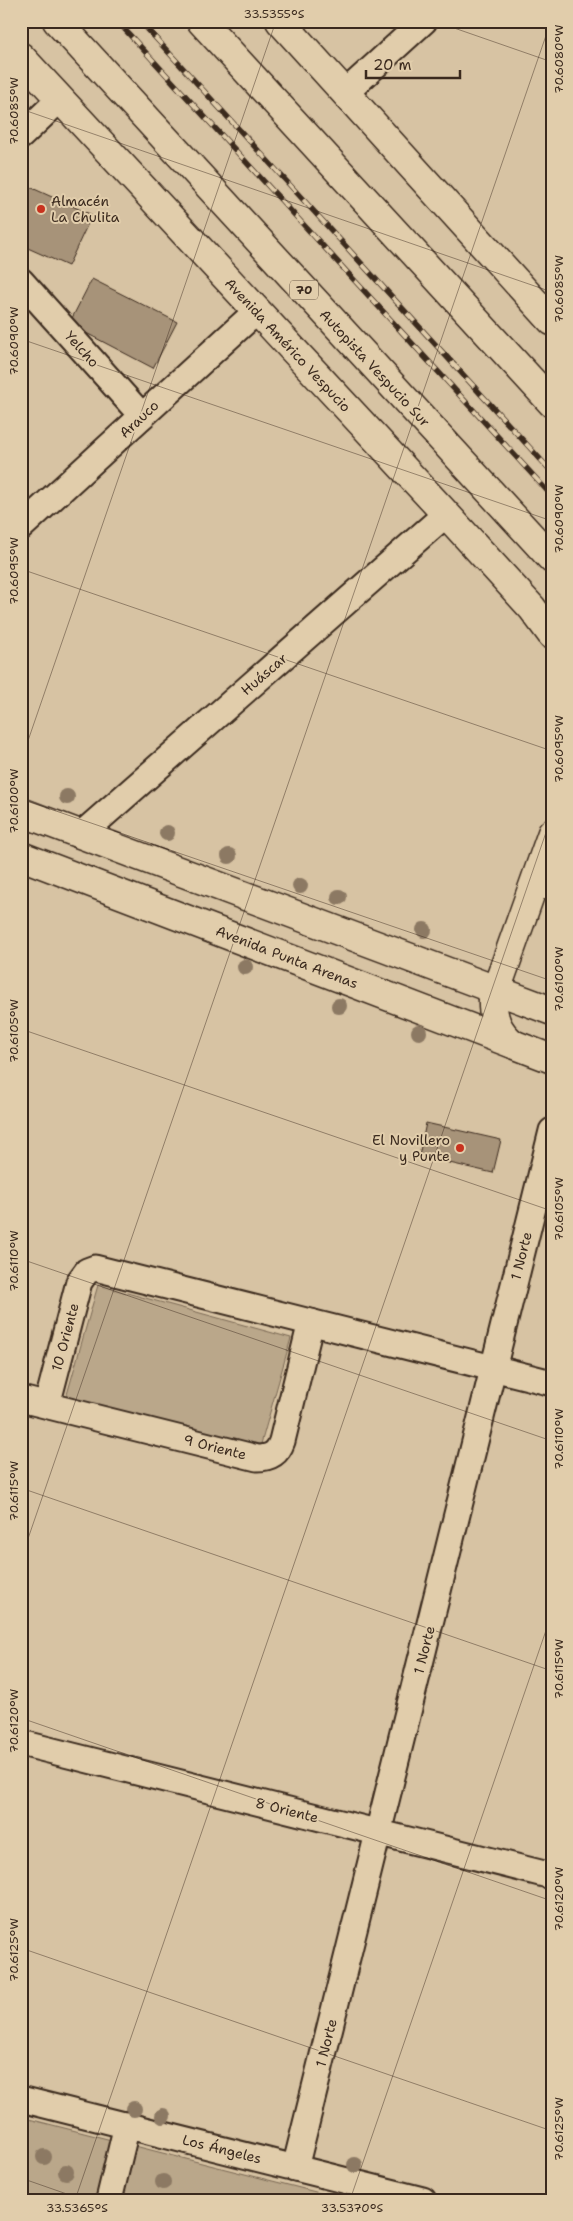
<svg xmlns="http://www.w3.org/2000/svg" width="573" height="2221" font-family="'Shantell Sans',sans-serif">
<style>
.green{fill:#baa78a;stroke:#7a6854}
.building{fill:#a79379;stroke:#3b2a1e}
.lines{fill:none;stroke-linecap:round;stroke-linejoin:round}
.service-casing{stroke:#3b2a1e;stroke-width:16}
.minor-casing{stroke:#3b2a1e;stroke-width:29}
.secondary-casing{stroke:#3b2a1e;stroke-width:31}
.motorway-casing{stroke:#3b2a1e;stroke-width:31}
.service{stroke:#e1cdab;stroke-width:12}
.minor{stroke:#e1cdab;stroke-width:25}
.secondary{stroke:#e1cdab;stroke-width:28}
.motorway{stroke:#e1cdab;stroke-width:28}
.rail-casing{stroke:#3b2a1e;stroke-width:5.5}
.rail{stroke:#e1cdab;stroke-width:4;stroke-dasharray:11;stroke-linecap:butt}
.tree{fill:#8c7963}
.ticks{fill:none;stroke:#3b2a1e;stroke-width:1;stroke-opacity:0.45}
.poi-dot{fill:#c8321e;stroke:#e1cdab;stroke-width:2}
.labels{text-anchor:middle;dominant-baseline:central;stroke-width:4;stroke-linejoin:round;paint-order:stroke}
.shield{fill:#e1cdab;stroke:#6d5b48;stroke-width:1}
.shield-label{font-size:12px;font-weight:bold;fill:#3b2a1e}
.poi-label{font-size:14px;fill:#3b2a1e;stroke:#e1cdab;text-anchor:start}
.street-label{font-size:14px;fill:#3b2a1e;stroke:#e1cdab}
.neatline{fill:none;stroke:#3b2a1e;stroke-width:2}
.ticks-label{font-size:12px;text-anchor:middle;fill:#3b2a1e}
</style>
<rect width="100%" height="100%" fill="#d7c3a3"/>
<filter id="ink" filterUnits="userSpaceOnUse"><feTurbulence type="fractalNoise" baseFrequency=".02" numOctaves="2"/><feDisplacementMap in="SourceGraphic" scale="10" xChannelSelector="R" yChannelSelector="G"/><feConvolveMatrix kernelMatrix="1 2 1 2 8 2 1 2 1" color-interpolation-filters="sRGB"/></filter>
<g filter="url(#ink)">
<!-- green -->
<g class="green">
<path d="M98,1285L291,1338L259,1451L66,1398Z"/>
<path d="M21,2117L347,2200H21Z"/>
</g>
<!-- building -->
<g class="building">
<path d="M21,183L92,215L68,266L21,245Z"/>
<path d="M92,279L177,322L153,368L69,324Z"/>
<path d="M426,1123L501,1140L493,1173L419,1156Z"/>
</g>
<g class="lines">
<!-- service casing -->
<g class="service-casing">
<path id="service" d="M529,895L552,892"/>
</g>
<!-- minor casing -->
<g class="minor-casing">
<g id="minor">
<path d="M345,93L424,21"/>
<path d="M21,136L60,99"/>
<path d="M21,281L142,416"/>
<path d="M21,527L257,311"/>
<path d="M82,834L446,514"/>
<path d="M21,1399L257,1458C271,1458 278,1453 282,1441L311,1322"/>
<path d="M47,1405L79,1282L87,1271L95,1268L552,1383"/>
<path d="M21,1743L552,1876"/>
<path d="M21,2099L423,2200"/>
<path d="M295,2168L552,1131"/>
<path d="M109,2200L127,2125"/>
</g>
</g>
<!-- secondary casing -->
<g class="secondary-casing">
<g id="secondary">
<path d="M280,21L552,321"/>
<path d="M21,57L446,514L532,608L552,635"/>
<path d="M21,812L552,1011"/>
<path d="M21,856L552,1059"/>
<path d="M513,1044C498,1032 492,1018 493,999L552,833"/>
</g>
</g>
<!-- motorway casing -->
<g class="motorway-casing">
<g id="motorway">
<path d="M57,21L552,559"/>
<path d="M201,21L552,403"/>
</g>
</g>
<!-- service -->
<use href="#service" class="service"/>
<!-- minor -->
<use href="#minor" class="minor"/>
<!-- secondary -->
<use href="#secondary" class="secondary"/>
<!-- motorway -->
<use href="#motorway" class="motorway"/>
<!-- rail casing -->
<g class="rail-casing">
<g id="rail">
<path d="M117,21L552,496"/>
<path d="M140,21L552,472"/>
</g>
</g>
<!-- rail -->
<use href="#rail" class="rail"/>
</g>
<!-- trees -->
<g class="tree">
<circle cx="67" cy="797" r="8"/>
<circle cx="167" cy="833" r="8"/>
<circle cx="229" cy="856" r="8"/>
<circle cx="300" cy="886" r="8"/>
<circle cx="339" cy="897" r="8"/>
<circle cx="424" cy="930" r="8"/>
<circle cx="245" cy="967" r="8"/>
<circle cx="339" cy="1006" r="8"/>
<circle cx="419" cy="1032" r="8"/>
<circle cx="134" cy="2109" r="8"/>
<circle cx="163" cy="2116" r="8"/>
<circle cx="44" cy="2157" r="8"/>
<circle cx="355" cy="2165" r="8"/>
<circle cx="66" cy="2172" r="8"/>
<circle cx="163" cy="2182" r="8"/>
</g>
</g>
<!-- ticks -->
<path class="ticks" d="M434,21L552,62M21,109L552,292M21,339L552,521M21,569L552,751M21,761L276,21M21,799L552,981M21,1029L552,1211M21,1259L552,1441M21,1488L552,1671M21,1559L551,21M21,1718L552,1901M21,1948L552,2131M21,2178L84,2200M75,2200L552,815M350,2200L552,1613"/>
<!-- markers -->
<g class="poi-dot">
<circle cx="41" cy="209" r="5"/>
<circle cx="460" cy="1148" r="5"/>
</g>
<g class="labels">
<!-- shield labels -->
<rect class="shield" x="290" y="280.5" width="28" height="19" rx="4"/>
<g class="shield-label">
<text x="304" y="290">70</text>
</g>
<!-- poi labels -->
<g class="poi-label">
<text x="51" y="201">Almacén<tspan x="51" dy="16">La Chulita</tspan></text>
<text x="450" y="1140" text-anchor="end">El Novillero<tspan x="450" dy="16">y Punte</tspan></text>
</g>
<!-- street labels -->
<g class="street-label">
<text transform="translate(288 345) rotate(47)">Avenida Américo Vespucio</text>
<text transform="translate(82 349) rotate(48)">Yelcho</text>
<text transform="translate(375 368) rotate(47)">Autopista Vespucio Sur</text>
<text transform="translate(139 419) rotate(-43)">Arauco</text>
<text transform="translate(264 674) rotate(-41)">Huáscar</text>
<text transform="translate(287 957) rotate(21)">Avenida Punta Arenas</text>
<text transform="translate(521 1256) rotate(-76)">1 Norte</text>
<text transform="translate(65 1337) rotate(-75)">10 Oriente</text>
<text transform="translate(215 1447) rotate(14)">9 Oriente</text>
<text transform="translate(424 1650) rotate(-76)">1 Norte</text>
<text transform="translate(287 1810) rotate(14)">8 Oriente</text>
<text transform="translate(326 2043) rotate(-76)">1 Norte</text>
<text transform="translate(222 2149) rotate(14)">Los Ángeles</text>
</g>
</g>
<!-- margin -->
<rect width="573" height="2221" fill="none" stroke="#e1cdab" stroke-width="55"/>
<!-- scale -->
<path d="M366 70v8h94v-8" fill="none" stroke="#3b2a1e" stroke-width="2.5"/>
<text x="373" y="70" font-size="15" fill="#3b2a1e" stroke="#e1cdab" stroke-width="4" paint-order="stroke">20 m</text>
<rect x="28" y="28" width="518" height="2166" class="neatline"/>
<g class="ticks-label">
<text x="274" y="18">33.5355°S</text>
<text transform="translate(559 59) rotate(-90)" y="4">70.6080°W</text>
<text transform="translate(14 111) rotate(-90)" y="4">70.6085°W</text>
<text transform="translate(559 289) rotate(-90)" y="4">70.6085°W</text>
<text transform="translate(14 341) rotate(-90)" y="4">70.6090°W</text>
<text transform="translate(559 519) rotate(-90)" y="4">70.6090°W</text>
<text transform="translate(14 571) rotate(-90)" y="4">70.6095°W</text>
<text transform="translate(559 749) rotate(-90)" y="4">70.6095°W</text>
<text transform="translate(14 801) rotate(-90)" y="4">70.6100°W</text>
<text transform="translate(559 979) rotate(-90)" y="4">70.6100°W</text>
<text transform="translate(14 1031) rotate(-90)" y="4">70.6105°W</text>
<text transform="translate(559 1209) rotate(-90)" y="4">70.6105°W</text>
<text transform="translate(14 1261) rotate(-90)" y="4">70.6110°W</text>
<text transform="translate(559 1439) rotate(-90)" y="4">70.6110°W</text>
<text transform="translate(14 1491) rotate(-90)" y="4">70.6115°W</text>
<text transform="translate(559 1669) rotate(-90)" y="4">70.6115°W</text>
<text transform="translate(14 1721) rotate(-90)" y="4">70.6120°W</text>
<text transform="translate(559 1899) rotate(-90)" y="4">70.6120°W</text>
<text transform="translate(14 1950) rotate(-90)" y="4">70.6125°W</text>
<text transform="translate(559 2129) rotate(-90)" y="4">70.6125°W</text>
<text x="77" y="2212">33.5365°S</text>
<text x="352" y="2212">33.5370°S</text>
</g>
</svg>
